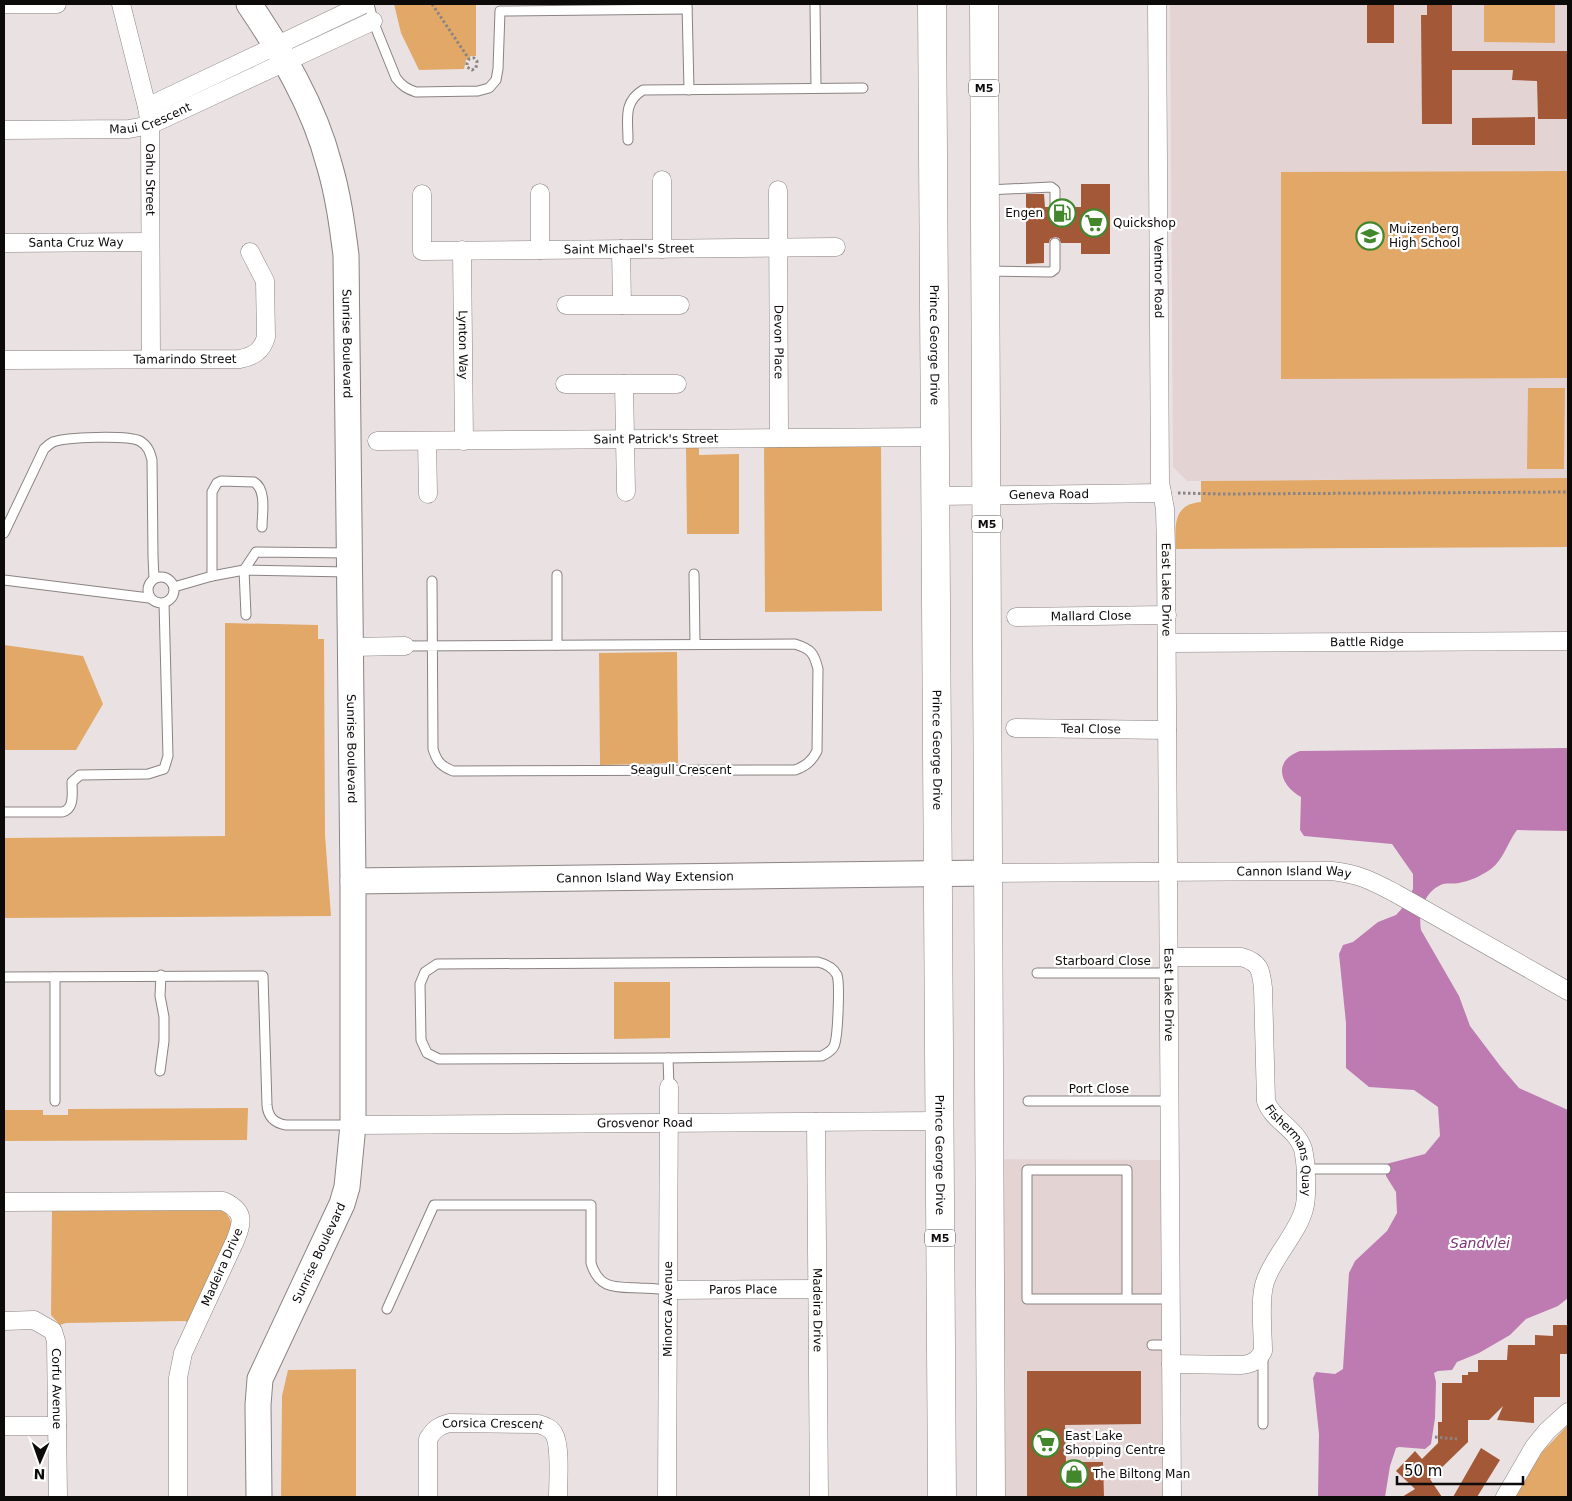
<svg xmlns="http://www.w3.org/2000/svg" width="1572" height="1501" font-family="'DejaVu Sans',sans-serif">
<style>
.built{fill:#e4d3d3}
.green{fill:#e2a868}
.water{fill:#bd7bb1}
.building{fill:#a35937}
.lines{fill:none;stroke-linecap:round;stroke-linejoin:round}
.lane-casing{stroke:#8a8382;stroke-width:11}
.street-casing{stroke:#8a8382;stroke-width:19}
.secondary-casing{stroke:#8a8382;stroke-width:27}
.primary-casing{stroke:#8a8382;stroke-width:29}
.path{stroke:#8a8484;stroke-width:3;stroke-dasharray:2.5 2.5;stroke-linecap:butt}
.lane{stroke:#fff;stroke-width:9}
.street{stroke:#fff;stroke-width:18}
.secondary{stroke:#fff;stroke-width:25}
.primary{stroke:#fff;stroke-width:28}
.labels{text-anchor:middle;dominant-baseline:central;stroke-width:4.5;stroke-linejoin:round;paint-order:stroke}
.shield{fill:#fff;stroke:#565454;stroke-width:1}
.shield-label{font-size:11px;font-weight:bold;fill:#0d0a0a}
.street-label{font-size:12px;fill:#0d0a0a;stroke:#fff}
.poi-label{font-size:12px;fill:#0d0a0a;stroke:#fff;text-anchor:start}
.water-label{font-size:14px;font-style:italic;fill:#813175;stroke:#fff}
</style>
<rect width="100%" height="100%" fill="#eae2e2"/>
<!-- built -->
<g class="built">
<path d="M1170,4H1568V478L1187,481L1173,467Z"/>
<path d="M991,1159L1170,1160L1172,1497H991Z"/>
</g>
<!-- green -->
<g class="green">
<path d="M394,4H476V56H471L466,60L464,69L419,70L401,33Z"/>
<path d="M1484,4H1555V43L1484,42Z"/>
<path d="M1568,171V378L1281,379V172Z"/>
<path d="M1528,388H1565L1564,469H1527Z"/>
<path d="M881,445L882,611L765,612L764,446Z"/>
<path d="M686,447H699V455L739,454V534H687Z"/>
<path d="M1568,478V547L1176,549C1175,528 1172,504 1201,502V481Z"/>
<path d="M225,623L318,625V639H324L325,835L331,916L4,918V838L225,836Z"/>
<path d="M4,645L83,656L103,704L76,750H4Z"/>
<path d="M677,652L678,763L600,765L599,653Z"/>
<path d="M614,982H670V1038L614,1039Z"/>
<path d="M248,1108L247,1140L4,1141V1110H43V1115H68V1109Z"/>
<path d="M215,1207C226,1212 232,1217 232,1230L190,1324L185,1321L66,1323L60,1325L51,1315L52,1208Z"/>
<path d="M356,1369V1497H281L282,1396L288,1370Z"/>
<path d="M1568,1425V1497H1513L1543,1451Z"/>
</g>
<!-- water -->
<path class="water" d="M1568,748V831L1517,830C1507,843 1504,859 1491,869C1481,876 1470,881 1459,883C1454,884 1448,883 1443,884C1424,891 1418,913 1421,930L1459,996L1470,1026L1501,1067L1519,1088L1568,1110V1298L1558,1306L1526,1319L1510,1335L1479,1353L1457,1362L1452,1370L1438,1371L1434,1373L1436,1382L1435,1418L1431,1444L1425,1449L1399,1447L1396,1448L1390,1466L1385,1497H1318L1319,1434L1313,1378L1316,1372L1335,1374L1343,1369L1349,1273L1355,1261L1387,1231L1397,1213L1396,1192L1386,1176V1164L1425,1154L1440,1136L1438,1107L1414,1090L1369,1087L1346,1068V1023L1339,954L1343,945L1353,942L1378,922L1396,915L1405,905L1413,889V874L1392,844L1304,836L1300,830L1301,797C1280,785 1272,761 1300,751Z"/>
<!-- building -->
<g class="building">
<rect x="1367" y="4" width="27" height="39"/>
<path d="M1427,4H1452V51H1568V119H1538L1537,81L1512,80L1513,70H1452V124H1422L1421,15H1427Z"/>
<path d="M1535,117V145H1472V118Z"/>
<path d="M1081,184H1110V254H1081V243H1061L1059,238L1055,237L1050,239L1049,243H1044V263L1026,264V194H1044L1045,207H1049L1051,212L1055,213L1060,211L1061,207H1081Z"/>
<path d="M1553,1325H1568V1354H1560V1397H1534V1423L1497,1420L1503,1406L1489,1420H1468V1442L1430,1479L1442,1497H1402L1415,1489L1396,1471L1415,1451L1422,1459L1438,1443V1422H1442V1383H1462V1375H1468V1372H1478V1360H1507L1508,1345H1535V1335L1553,1336Z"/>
<path d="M1027,1371H1141V1424L1065,1425L1066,1462H1103L1104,1497H1027Z"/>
<path d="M1481,1448L1500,1460L1477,1497H1453Z"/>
</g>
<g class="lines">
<!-- lane casing -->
<g class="lane-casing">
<g id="lane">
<path d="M369,4L373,21L396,78C402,86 407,89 416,92L478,91L489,88L496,80L498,69L500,11L687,9"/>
<path d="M687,4L689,90"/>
<path d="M815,4L816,88"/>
<path d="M628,140C628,119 623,102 643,90L863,88"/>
<path d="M988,190L1051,187L1055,190V207"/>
<path d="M987,271L1051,272L1055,269V243"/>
<path d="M4,533L44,449C47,446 49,444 53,442C66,437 128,435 140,441C148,446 150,452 152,460L153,556L154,579"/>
<path d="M694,574L695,644"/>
<path d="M557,575V645"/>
<path d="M212,576V492L217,483L221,481L254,482C267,490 262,514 262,527"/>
<circle cx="161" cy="590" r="13"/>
<path d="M4,580L149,598"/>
<path d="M174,587L212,576L244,570L349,572"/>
<path d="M246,615L244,570L256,552L349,553"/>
<path d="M405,646C535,645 665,645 795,644C811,649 814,653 818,669L817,751C812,761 806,766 795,770L453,771C441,766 437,762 433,749L432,581"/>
<path d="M4,812H62C75,809 72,793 72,782L80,775L148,774L164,769L168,756L164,603"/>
<path d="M818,962C826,964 833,967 837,975C840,983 838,1038 834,1046C832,1051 827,1053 822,1056L668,1058L439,1059L427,1053L421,1040L420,984L425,972L437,964Z"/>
<path d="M1037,973H1169"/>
<path d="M4,977L263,976L267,1105C268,1117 274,1123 286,1125H352"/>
<path d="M55,977V1101"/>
<path d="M668,1058L669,1087"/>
<path d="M160,1071L164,1041V1017L160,996L161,975"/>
<path d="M1028,1101H1170"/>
<path d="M1306,1169H1386"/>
<path d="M1127,1299V1170H1027V1299H1171"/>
<path d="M387,1309L434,1205H591V1263C599,1290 616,1287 640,1288C649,1288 659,1289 668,1290"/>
<path d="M1152,1345H1171"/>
<path d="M1263,1356V1424"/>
</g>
</g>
<!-- street casing -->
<g class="street-casing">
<g id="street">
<path d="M4,4H57"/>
<path id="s1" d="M121,4L147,107L150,125L151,359"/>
<path id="s2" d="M1157,4L1160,482L1165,509L1166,549L1172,1497"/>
<path d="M147,107L364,4"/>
<path id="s3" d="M4,130L129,129L150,125L373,21"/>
<path d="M662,180V249"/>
<path id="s4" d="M778,190L779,438"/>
<path d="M540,193V250"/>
<path id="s5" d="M422,194V251L836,247"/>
<path id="s6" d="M4,243L150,242"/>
<path d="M621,249L622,305"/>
<path id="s7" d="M462,250L464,441"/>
<path d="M566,305H680"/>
<path id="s8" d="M4,360L240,359C254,356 262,351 266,337L265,281L250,252"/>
<path d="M565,384H677"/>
<path d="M624,384L626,492"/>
<path id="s9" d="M377,441L934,437"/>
<path d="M427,441L428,494"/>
<path id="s10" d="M935,496L1162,493"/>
<path id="s11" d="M1016,617L1167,615"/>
<path id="s12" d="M1167,643L1568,641"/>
<path d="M350,647L405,646"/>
<path id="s13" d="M1015,728L1167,730"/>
<path id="s14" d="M989,873L1332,871C1359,874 1372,881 1395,893L1568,991"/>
<path id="s15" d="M1169,957H1241C1260,962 1261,970 1263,988L1266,1101C1272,1120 1297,1129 1303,1149C1305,1158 1306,1169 1306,1179C1306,1189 1307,1199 1304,1209C1298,1233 1273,1257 1265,1282C1259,1299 1263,1332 1263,1351C1258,1361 1252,1364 1241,1365L1171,1364"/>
<path id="s16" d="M816,1122L819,1497"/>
<path id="s17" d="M353,1125L939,1121"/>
<path d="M4,1202L223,1201C245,1211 243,1221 235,1241L183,1353L178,1378V1497"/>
<path id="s18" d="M668,1290L817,1289"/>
<path id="s19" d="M4,1321L34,1320L53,1331L56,1341L58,1497"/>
<path d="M4,1426H57"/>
<path id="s20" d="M428,1497V1439C434,1429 439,1426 449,1423L538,1424C545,1426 551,1428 554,1434C561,1446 558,1483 558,1497"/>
<path id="s21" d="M667,1497L669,1087"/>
<path d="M1505,1497L1534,1447L1547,1431L1568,1412"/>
</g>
</g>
<!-- secondary casing -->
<g class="secondary-casing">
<g id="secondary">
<path id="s22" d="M249,4C282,53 314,106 329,164C338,194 342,224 346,255L353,881V1125L347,1187L342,1204L260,1379L258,1405L259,1497"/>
<path id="s23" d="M353,881L989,873"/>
</g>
</g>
<!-- primary casing -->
<g class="primary-casing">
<g id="primary">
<path id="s24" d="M932,4L942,1497"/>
<path d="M984,4L991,1497"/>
</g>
</g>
<!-- path -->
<g class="path">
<path d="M432,4L469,59L474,58L477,61L476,68L472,70L467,67V63L469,59"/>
<path d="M1178,493L1223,494L1568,492"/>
<path d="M1435,1437L1457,1439"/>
</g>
<!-- lane -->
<use href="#lane" class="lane"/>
<!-- street -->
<use href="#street" class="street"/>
<!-- secondary -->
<use href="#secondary" class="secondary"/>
<!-- primary -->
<use href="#primary" class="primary"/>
</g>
<!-- icons -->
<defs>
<g id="fuel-ring" transform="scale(1.4375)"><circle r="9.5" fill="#fff" stroke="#42872c" stroke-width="1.5"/><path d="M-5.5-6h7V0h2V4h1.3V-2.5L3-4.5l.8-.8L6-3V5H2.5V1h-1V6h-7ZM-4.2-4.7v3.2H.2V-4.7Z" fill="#42872c"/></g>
<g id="supermarket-ring" transform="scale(1.4375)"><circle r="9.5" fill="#fff" stroke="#42872c" stroke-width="1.5"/><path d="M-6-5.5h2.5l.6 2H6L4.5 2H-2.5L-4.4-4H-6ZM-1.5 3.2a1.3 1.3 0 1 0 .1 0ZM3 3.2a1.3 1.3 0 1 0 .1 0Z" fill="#42872c"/></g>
<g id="school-ring" transform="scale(1.4375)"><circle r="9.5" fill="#fff" stroke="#42872c" stroke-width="1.5"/><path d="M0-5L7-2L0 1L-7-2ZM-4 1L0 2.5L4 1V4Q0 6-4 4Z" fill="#42872c"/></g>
<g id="shop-ring" transform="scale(1.4375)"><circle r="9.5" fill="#fff" stroke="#42872c" stroke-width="1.5"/><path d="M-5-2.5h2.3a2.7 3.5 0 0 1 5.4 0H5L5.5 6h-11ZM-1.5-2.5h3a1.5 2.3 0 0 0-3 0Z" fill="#42872c"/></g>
</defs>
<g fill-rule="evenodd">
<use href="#fuel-ring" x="1062" y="213"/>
<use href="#supermarket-ring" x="1094" y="223"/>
<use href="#school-ring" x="1370" y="236"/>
<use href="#supermarket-ring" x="1046" y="1443"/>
<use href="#shop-ring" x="1074" y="1474"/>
</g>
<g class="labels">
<!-- shield labels -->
<g class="shield">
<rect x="969" y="79.5" width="30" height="17" rx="4"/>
<rect x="972" y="515.5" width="30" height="17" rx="4"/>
<rect x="925" y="1229.5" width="30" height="17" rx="4"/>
</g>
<g class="shield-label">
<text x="984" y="88">M5</text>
<text x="987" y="524">M5</text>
<text x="940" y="1238">M5</text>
</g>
<!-- street labels -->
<g class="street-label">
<text stroke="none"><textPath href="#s3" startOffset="148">Maui Crescent</textPath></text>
<text stroke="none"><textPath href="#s1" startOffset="179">Oahu Street</textPath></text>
<text stroke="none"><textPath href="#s6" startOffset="72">Santa Cruz Way</textPath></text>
<text stroke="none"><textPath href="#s5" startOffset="264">Saint Michael's Street</textPath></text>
<text stroke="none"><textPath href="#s2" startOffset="274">Ventnor Road</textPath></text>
<text stroke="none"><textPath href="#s4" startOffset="152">Devon Place</textPath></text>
<text stroke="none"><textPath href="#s22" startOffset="361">Sunrise Boulevard</textPath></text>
<text stroke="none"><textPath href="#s7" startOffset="95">Lynton Way</textPath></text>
<text stroke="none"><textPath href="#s24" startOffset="341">Prince George Drive</textPath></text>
<text stroke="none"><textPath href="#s8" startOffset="181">Tamarindo Street</textPath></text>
<text stroke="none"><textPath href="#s9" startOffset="279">Saint Patrick's Street</textPath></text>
<text stroke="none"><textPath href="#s10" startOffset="114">Geneva Road</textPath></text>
<text stroke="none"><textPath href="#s2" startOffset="586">East Lake Drive</textPath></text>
<text stroke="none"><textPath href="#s11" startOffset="75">Mallard Close</textPath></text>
<text stroke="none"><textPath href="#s12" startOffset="200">Battle Ridge</textPath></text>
<text stroke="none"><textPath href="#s13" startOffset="76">Teal Close</textPath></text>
<text stroke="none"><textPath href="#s22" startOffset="766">Sunrise Boulevard</textPath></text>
<text stroke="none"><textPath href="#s24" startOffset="746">Prince George Drive</textPath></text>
<text x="681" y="770">Seagull Crescent</text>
<text stroke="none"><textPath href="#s14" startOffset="305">Cannon Island Way</textPath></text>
<text stroke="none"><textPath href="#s23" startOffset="292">Cannon Island Way Extension</textPath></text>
<text x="1103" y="961">Starboard Close</text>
<text stroke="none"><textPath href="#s2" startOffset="991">East Lake Drive</textPath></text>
<text x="1099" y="1089">Port Close</text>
<text stroke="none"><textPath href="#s17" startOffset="292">Grosvenor Road</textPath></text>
<text stroke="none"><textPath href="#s15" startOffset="284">Fishermans Quay</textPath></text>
<text stroke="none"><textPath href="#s24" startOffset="1151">Prince George Drive</textPath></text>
<text transform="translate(319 1253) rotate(-65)">Sunrise Boulevard</text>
<text transform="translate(222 1267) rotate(-66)">Madeira Drive</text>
<text stroke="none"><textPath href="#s18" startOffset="75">Paros Place</textPath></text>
<text stroke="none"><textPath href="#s16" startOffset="188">Madeira Drive</textPath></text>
<text stroke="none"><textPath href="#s21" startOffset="188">Minorca Avenue</textPath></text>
<text stroke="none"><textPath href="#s19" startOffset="110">Corfu Avenue</textPath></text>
<text stroke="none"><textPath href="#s20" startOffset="129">Corsica Crescent</textPath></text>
</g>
<!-- poi labels -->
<g class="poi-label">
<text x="1043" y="213" text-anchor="end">Engen</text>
<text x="1113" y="223">Quickshop</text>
<text x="1389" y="229">Muizenberg<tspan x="1389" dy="14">High School</tspan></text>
<text x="1065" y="1436">East Lake<tspan x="1065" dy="14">Shopping Centre</tspan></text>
<text x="1093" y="1474">The Biltong Man</text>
</g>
<!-- water labels -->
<g class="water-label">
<text x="1480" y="1243">Sandvlei</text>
</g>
</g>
<!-- border -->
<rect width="1572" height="1501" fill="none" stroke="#0d0a0a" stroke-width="10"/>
<!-- north arrow -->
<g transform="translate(40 1461) rotate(182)" stroke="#ffffff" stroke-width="4" paint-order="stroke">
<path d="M0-4L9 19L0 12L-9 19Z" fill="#0d0a0a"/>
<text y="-8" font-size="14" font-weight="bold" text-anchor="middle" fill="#0d0a0a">N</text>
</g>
<!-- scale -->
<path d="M1397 1476v8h126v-8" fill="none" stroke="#0d0a0a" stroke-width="2.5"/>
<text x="1404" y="1476" font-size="15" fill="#0d0a0a" stroke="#ffffff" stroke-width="4" paint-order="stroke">50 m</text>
</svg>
